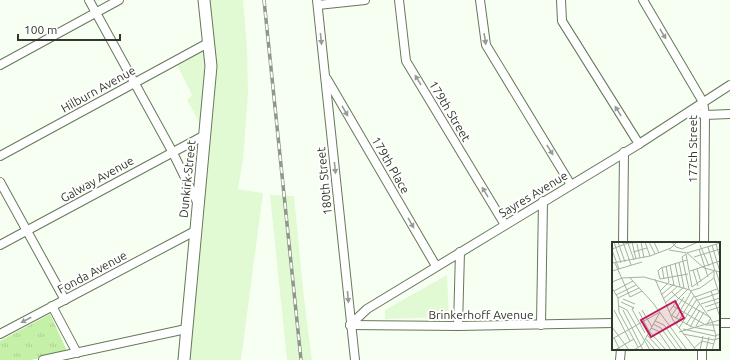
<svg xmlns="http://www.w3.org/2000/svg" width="730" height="360" font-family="Ubuntu,sans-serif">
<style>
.built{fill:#e2fad3}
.grass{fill:url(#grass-tufts)}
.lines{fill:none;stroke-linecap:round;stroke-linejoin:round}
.minor-casing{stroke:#66785b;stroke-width:10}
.secondary-casing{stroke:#66785b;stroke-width:13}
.minor{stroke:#fff;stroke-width:8}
.secondary{stroke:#fff;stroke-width:11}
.rail-casing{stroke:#8f978a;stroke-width:3.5}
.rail{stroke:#fff;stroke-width:2;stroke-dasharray:6;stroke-linecap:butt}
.oneway{fill:#989b95}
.labels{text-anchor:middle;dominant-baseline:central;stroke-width:4;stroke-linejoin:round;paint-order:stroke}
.street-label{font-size:12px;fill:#30372b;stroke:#fff}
.inset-road{fill:none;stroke:#a7afa2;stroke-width:1}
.view{fill:#c2185b;fill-opacity:0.15;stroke:#c2185b;stroke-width:2}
.inset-edge{fill:none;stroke:#30372b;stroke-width:2}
</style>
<defs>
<pattern id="grass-tufts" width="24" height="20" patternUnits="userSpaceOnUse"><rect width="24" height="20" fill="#c4f1a7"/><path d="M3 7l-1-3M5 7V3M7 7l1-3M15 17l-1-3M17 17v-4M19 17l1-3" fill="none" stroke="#a9cf90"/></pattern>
</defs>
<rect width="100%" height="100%" fill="#f7fff2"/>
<!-- built -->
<g class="built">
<path d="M199,0H243L247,46L248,94L243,160L238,189L263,193L241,360H177L193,199L202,127L187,100L192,95L173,57L203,41Z"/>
<path d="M270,195L294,196L304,298L312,360H287Z"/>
<path d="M447,275L449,317L385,319V310Z"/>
</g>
<!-- grass -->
<path class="grass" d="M50,314L68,353L30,360H0V341Z"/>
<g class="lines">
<!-- minor casing -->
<g class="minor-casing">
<g id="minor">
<path d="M89,0L172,151L197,202"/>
<path d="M317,0L355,360"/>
<path d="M399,0L406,61L505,225"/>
<path d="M480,0L486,45L571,185"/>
<path d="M561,0L562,21L639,144"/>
<path d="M643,0L703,102L705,115L704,243"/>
<path d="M318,5L365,0"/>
<path d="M0,65L119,0"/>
<path d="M327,79L436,266"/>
<path d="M691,111L705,115L730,114"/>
<path d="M0,156L208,43"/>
<path d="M0,182L65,300"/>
<path d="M623,243L624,152"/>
<path d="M0,245L205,135"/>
<path d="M52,306L77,353"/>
<path d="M719,323H730"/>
<path d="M350,325L367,309L639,144L730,85"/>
<path d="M350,325L458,326L613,323"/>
<path d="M541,325L543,201"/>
<path d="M458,326L460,252"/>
<path d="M0,334L195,231"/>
<path d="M43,360L186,329"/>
<path d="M620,360L621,349"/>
<path d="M702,360V349"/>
</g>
</g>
<!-- secondary casing -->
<g class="secondary-casing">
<path id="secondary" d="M184,360L211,66L204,0"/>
</g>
<!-- minor -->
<use href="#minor" class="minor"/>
<!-- secondary -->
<use href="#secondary" class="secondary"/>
<!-- rail casing -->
<g class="rail-casing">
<path id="rail" d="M264,0L301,360"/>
</g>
<!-- rail -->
<use href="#rail" class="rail"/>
</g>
<!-- one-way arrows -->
<defs><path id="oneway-solid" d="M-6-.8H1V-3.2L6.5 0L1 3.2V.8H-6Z"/></defs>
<g class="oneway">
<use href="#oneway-solid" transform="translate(663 34) rotate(59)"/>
<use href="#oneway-solid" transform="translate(321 39) rotate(84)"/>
<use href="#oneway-solid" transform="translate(485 39) rotate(81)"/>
<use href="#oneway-solid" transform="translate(418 80) rotate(-121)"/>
<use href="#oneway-solid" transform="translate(345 111) rotate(60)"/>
<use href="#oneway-solid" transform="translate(618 111) rotate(-122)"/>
<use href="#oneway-solid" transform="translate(550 150) rotate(58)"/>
<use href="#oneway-solid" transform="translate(335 168) rotate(84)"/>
<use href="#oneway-solid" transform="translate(485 192) rotate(-121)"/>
<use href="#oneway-solid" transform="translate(411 223) rotate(60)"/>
<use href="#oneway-solid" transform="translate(348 297) rotate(85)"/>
<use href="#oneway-solid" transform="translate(26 320) rotate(152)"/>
</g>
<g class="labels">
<!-- street labels -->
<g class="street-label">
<text transform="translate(98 89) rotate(-29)">Hilburn Avenue</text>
<text transform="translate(450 111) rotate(59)">179th Street</text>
<text transform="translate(692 149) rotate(-90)">177th Street</text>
<text transform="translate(391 165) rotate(60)">179th Place</text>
<text transform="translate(97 179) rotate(-29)">Galway Avenue</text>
<text transform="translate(187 179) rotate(-84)">Dunkirk Street</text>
<text transform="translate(324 181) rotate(-96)">180th Street</text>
<text transform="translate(533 194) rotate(-31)">Sayres Avenue</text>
<text transform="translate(92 272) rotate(-28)">Fonda Avenue</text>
<text x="481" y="314">Brinkerhoff Avenue</text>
</g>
</g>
<!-- overview -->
<g transform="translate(612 242)">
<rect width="108" height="108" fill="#f7fff2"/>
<path class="inset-road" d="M2,0L9,21M6,0L13,20M11,0L19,23M20,0L24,17M29,0L32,16M33,0L38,14M37,0L43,12M42,0L47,11M60,0L64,5L70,7L86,0M16,1L22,18M25,2L28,16M104,2L108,16M88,3L97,24M100,3L108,30M96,5L103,29M0,7L16,1L38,0M87,7L96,35M0,8L7,27M57,8L75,11L92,26L108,30M21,10L35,6M75,11L108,1M74,12L80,45L102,29M74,12L70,15L77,47M82,15L108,7M67,20L72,46M0,21L38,14L59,6L65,0M3,21L18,55M63,21L68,45M58,23L62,43M50,25L52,37M85,27L89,40M81,28L86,44M0,29L30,20M78,29L108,19M102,29V36L107,51M104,29L108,42M18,36L41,61L75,108M43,37L61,78L84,108M48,37L46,29L49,26L75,18M48,37L76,32M0,40L10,36L32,35L78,48L100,79L104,94L100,108M0,46L6,56L7,70L26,105M2,49L21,39M48,49L57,40L54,24M78,49L88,46L102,36M99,49L108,75M60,50L66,56L99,76L95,82M4,53L24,43M49,53L62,42M18,55L30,49M83,55L105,47M6,56L27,46M11,57L23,62M51,57L66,44M86,58L107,51M9,60L22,66M53,61L71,46M89,62L108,56M7,64L15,68L38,108M61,64L92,82M93,65L108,60M22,66L20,67L33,91M2,68L18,99M11,68L31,108M30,68L40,85M95,69L108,65M27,70L37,89L54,108M57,70L66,57L76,47M59,73L80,85L103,89M60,73L72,55M64,76L79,50M43,79L52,83L70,108M41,82L49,86L65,108M64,83L82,54M74,83L88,61M93,83H108M84,84L92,70M0,85L17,108M78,85L88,68M39,86L46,89L59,108M67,86L85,57M71,87L103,94L108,92M67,90L108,78M71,92L102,98L108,96M35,93L49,108M2,96L8,108M0,97L48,70M34,97L43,108M82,106L90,99L102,102M3,108L22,97M22,108L30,103L48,70M88,108L91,94M94,108L97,95"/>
<path class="view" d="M63,59L72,76L39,95L29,78Z"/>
<rect width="108" height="108" class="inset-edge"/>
</g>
<!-- scale -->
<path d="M18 34v6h102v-6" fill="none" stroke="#30372b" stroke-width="2"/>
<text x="24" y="34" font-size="12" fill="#30372b" stroke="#ffffff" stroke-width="3" paint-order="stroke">100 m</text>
</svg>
